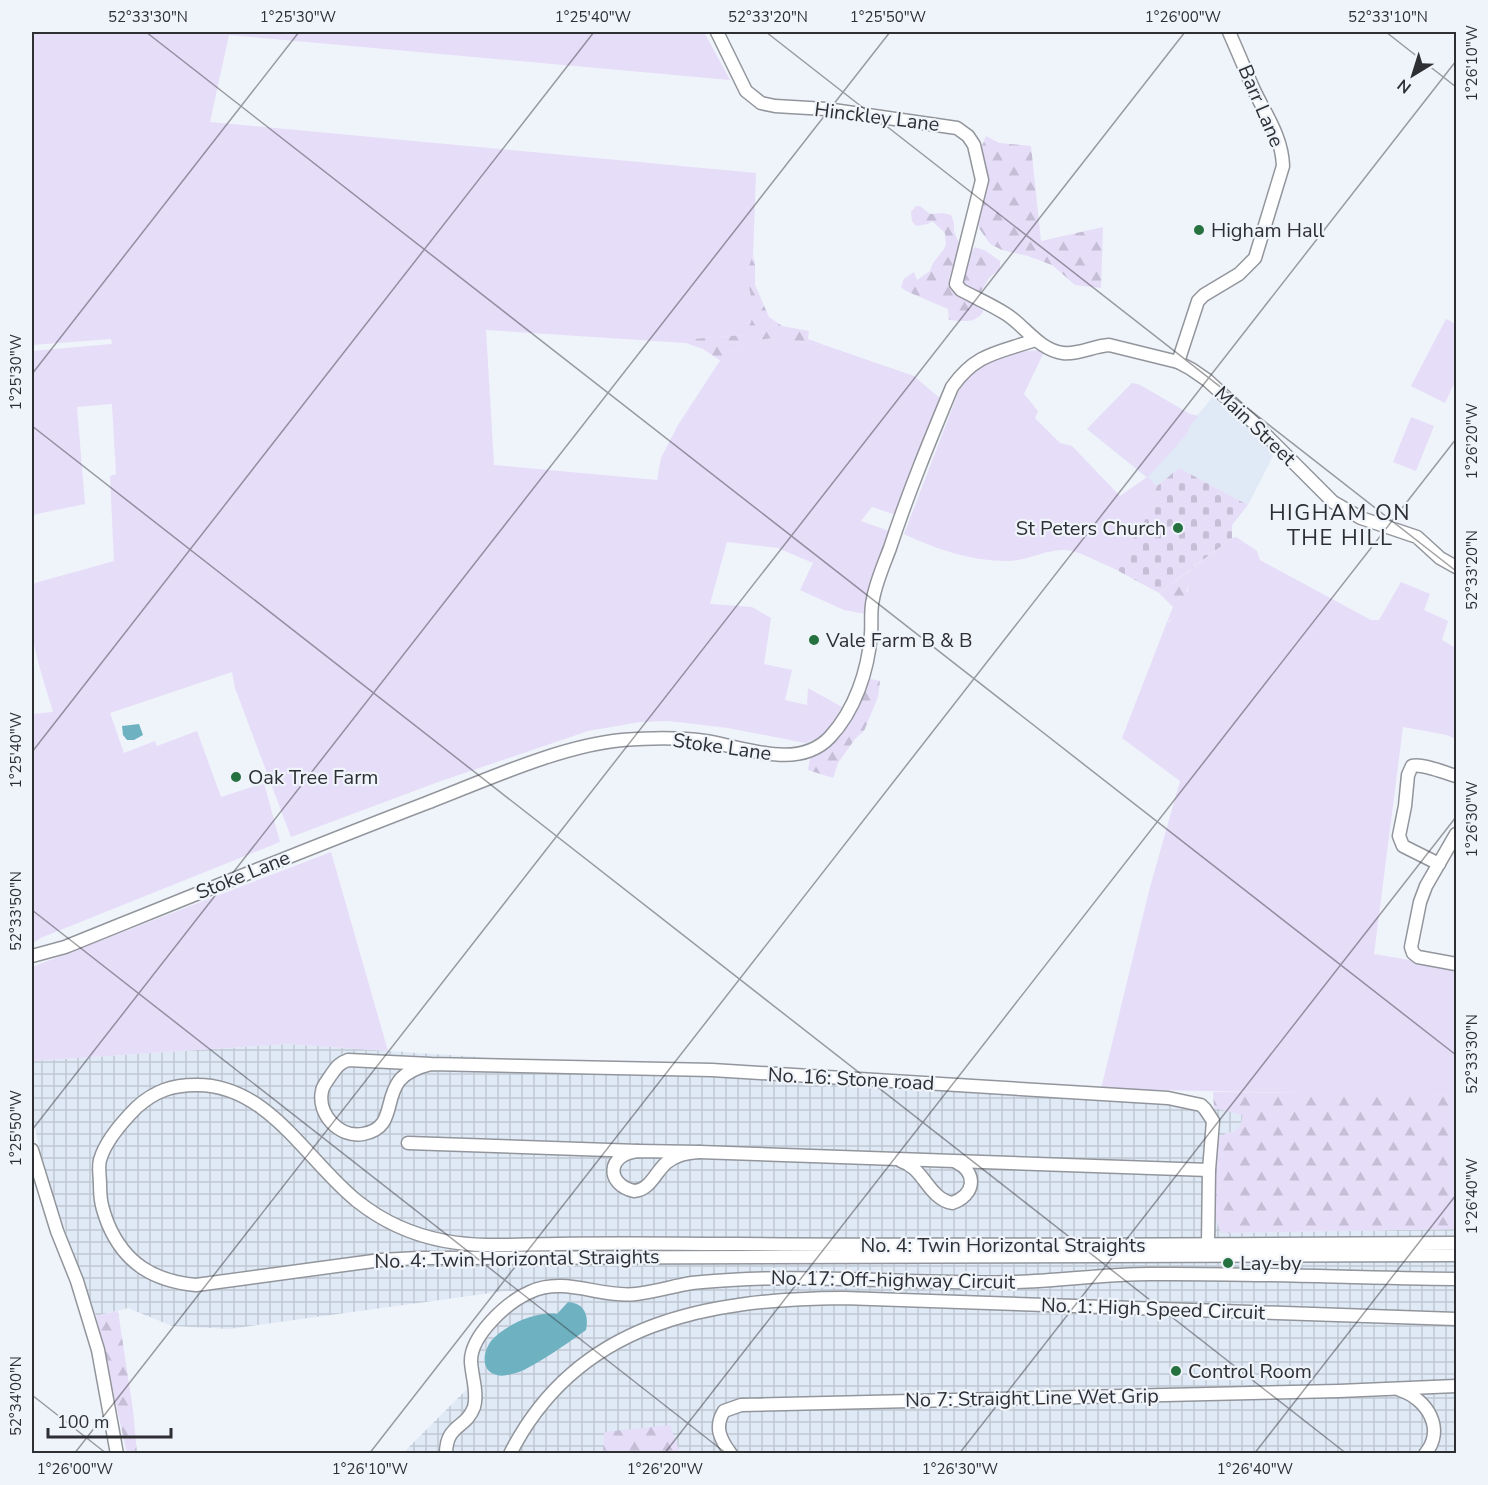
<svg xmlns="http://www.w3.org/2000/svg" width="1488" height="1485" font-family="'Nunito Sans',sans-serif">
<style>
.built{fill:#e0e9f6}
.industrial{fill:url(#industrial-grid)}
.grass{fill:#e6ddf9}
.forest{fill:url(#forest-firs)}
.cemetery{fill:url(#cemetery-stones)}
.water{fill:#6eb2c2}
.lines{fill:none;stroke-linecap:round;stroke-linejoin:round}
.minor-casing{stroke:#92969c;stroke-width:15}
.minor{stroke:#fff;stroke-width:12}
.ticks{fill:none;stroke:#2e2f32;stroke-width:1.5;stroke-opacity:0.45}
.poi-dot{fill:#25713f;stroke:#eff3fa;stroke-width:2}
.labels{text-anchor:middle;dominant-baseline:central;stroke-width:4.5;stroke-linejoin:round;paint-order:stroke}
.street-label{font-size:20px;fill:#2e2f32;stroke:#eff3fa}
.poi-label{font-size:20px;fill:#2e2f32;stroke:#eff3fa;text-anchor:start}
.quarter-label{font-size:22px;letter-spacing:1.5px;fill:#2e2f32;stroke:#eff3fa}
.neatline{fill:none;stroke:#2e2f32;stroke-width:2}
.ticks-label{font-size:15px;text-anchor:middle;fill:#2e2f32}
</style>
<defs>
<pattern id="industrial-grid" width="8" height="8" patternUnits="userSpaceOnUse" patternTransform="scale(1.5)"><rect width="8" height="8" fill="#e0e9f6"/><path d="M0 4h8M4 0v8" fill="none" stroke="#c0c8d3"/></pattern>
<pattern id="forest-firs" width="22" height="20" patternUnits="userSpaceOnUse" patternTransform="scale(1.5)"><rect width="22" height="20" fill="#e6ddf9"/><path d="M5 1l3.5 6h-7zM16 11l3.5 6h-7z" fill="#c6bed6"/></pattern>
<pattern id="cemetery-stones" width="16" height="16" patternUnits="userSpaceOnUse" patternTransform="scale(1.5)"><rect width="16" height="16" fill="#e6ddf9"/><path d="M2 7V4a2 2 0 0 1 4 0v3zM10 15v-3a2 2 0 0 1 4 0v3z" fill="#c6bed6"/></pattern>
</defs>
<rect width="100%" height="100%" fill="#eff3fa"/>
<!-- built -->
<path class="built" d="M1132,383L1140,385L1190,414L1197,416L1215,394L1261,435L1273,456L1248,505L1179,468L1157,486L1087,429Z"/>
<!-- industrial -->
<path class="industrial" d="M287,1044L594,1065L702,1066L824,1071L1101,1089L1198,1111L1214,1108L1243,1114L1241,1126L1238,1130L1225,1134L1222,1233L1456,1229V1453H405L407,1449L466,1390L469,1376L472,1346L515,1296L514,1291H505L229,1329L172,1326L128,1308L96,1316L46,1177L32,1115V1061Z"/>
<!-- grass -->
<g class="grass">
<path d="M32,32H704L730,80L229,35L210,122L756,173L753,256L748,269L754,314L750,327L743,335L692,339L686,343L486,330L494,465L657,480L661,458L678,425L725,353L759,340L772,338L827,346L914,376L943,401L896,515L872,507L861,521L889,531L890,537L866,614L844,610L800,590L813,563L778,548L727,542L710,604L752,607L771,618L764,664L792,670L785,700L807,705L808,688L842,707L826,735L805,743L728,728L669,721L640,722L588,731L438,782L291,837L235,688L232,672L110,713L124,753L155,741L157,746L197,731L221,797L264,783L280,842L43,937L32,943V714L53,712C43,676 20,618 35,583L114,561L110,476L116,474L112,404L77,407L85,504L32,515V351L112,344L111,339L32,345Z"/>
<path d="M1446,319L1456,324V380L1445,403L1411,386Z"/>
<path d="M1045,350L1024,394L1038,411L1035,418L1060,443L1072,446L1120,496L1147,477L1087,429L1132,383L1140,385L1190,414L1198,416L1190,426L1187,434L1148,477L1157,486L1143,525L1113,568C1100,563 1079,551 1066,550C1046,549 1027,561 1007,561C971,561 936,549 904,534L962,383C984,356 1011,351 1045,350Z"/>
<path d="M1411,417L1434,426L1416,471L1393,462Z"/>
<path d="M1236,537L1257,551L1260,560L1371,620H1379L1401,582L1430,594L1424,610L1448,621L1442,640L1456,648V739L1447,735L1403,727L1374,954L1456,968V1096L1101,1089L1149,891L1180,781L1122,738L1167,622L1170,621L1188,590L1189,571L1232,538Z"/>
<path d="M331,852L388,1051L287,1044L32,1061V967Z"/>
</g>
<!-- forest -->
<g class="forest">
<path d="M986,136L999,143L1031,146L1041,241L1103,227L1101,288L1075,285L1052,265L1028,256L1002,250L990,244L979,228L978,218L984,171L982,146Z"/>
<path d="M916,206H920L930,214L943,213L951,215L954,223V232L960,245L949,278L957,291L983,309V312C975,324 963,321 949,320L948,309L906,291L901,287L904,279L914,272L917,280L930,271L933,263L944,249L946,244L945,233L932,221L928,224L916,226L912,221L911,212Z"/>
<path d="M975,247L986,251L1000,261V269L989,278L979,295L966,289C959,276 967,258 975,247Z"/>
<path d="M753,256L755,263V285L769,317L782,326L809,331L808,339L827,346L772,338L759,340L725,353L721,361L703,349L686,343L692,339L743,335C763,312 746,295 748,270C749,265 751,260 753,256Z"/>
<path d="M1189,571C1191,586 1181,614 1167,622L1173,607L1159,593Z"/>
<path d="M867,678L880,681L878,697L864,731L855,739L838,763L833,778L808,770L810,758L834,739Z"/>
<path d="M1213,1092L1358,1093L1456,1096V1229L1221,1233L1214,1214L1217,1141C1227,1125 1238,1142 1243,1115L1214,1108Z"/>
<path d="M118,1311L133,1410L137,1453H127L96,1316Z"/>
<path d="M670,1425L680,1453H603L604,1432Z"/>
</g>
<!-- cemetery -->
<path class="cemetery" d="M1179,468L1248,505L1232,525V538L1159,593L1113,568L1143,525L1157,486Z"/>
<!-- water -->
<g class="water">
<path d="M139,724L143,735L134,740H127L123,735L122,726Z"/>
<path d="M568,1302C585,1303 589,1316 586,1330C571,1341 535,1366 519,1372C513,1374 503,1377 497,1375C480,1371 483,1352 491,1341C505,1325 536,1311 557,1314Z"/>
</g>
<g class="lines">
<!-- minor casing -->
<g class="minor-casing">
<g id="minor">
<path d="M717,32L746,91L761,103L775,106L826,109L957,128L968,136L974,145L982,180L956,284L961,290C976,298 992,305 1006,314C1025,326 1039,350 1063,353C1078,355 1093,346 1109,345L1178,362L1191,369L1207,380L1255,424L1333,502L1361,518L1417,537L1440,558L1456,567"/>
<path d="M1178,362L1198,301L1204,295L1239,274L1255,258L1283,166C1282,136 1265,114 1253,88C1245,69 1237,50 1229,32"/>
<path d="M1456,834L1426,886L1420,902L1411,947L1413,953L1418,957L1456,964"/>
<path d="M1439,864L1403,846L1399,836L1405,806L1408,775L1412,766C1422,763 1445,773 1456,776"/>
<path d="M32,956L65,947C184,899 304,850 424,804C484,781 559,746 622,740C649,738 678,737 705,741C744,747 798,771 830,737C855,710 868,671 871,634C872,623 870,610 873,599C876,582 884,564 890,548C908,493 930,440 952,387C976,353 998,353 1035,340"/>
<path d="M431,1064C419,1067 407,1071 399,1081C384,1101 395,1128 363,1134C339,1138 317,1114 322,1091C323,1085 328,1080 331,1075C336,1068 339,1063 348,1060L431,1064L712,1070L1168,1098L1201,1105L1205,1109L1213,1121L1209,1170L1208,1245"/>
<path d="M408,1143L638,1151"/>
<path d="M32,1150L57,1231L77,1281L98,1350L117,1454"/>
<path d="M638,1151L699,1152C686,1153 676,1155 666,1163C655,1173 650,1190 634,1191C605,1184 607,1154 638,1151Z"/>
<path d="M699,1152L1209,1170"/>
<path d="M901,1161C924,1168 928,1198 952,1203C975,1195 978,1173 956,1162"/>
<path d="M1456,1243C1217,1244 978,1246 738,1244C679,1244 619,1243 559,1244C521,1244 482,1248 445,1241C413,1235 382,1221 357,1201C307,1161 268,1084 196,1085C172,1085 155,1091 137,1107C124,1120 105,1142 100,1160C98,1167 100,1177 100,1184C100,1201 102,1208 108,1224C125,1264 154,1281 196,1285L381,1260L418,1258L1456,1255"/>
<path d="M1400,1390C1427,1399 1446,1429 1425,1454"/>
<path d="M446,1454C446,1424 466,1429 474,1407C478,1393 472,1377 471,1362C470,1336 507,1302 530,1292C565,1276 600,1298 636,1294C655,1292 673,1286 692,1283C710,1281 729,1280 748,1279C837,1275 926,1285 1015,1282C1060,1281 1105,1274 1150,1274C1252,1273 1355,1278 1456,1279"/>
<path d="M510,1454C577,1321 709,1299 843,1298L1456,1319"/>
<path d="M731,1454C720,1439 714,1427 724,1411L741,1405L1339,1391L1456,1386"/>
</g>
</g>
<!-- minor -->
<use href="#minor" class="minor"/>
</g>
<!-- ticks -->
<path class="ticks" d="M146,32L1456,1055M766,32L1456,571M1386,32L1456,87M32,374L299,32M32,426L1347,1454M32,752L594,32M32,910L727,1454M32,1130L890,32M32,1395L107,1454M74,1454L1185,32M369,1454L1456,61M664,1454L1456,439M959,1454L1456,817M1254,1454L1456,1195"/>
<!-- markers -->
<g class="poi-dot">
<circle cx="1199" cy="230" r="6"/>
<circle cx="1178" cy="528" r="6"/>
<circle cx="814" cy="640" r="6"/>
<circle cx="236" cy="777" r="6"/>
<circle cx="1228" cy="1263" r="6"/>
<circle cx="1176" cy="1371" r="6"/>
</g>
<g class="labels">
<!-- street labels -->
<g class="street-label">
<text transform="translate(1261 106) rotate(67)">Barr Lane</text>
<text transform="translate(877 117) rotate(7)">Hinckley Lane</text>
<text transform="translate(1255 426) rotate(44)">Main Street</text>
<text transform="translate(722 747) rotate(8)">Stoke Lane</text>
<text transform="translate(243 875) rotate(-22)">Stoke Lane</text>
<text transform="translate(851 1079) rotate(3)">No. 16: Stone road</text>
<text x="1003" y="1245">No. 4: Twin Horizontal Straights</text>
<text transform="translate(517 1259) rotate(-1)">No. 4: Twin Horizontal Straights</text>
<text transform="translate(893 1280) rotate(1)">No. 17: Off-highway Circuit</text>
<text transform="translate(1153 1309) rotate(2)">No. 1: High Speed Circuit</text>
<text transform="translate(1032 1398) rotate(-1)">No 7: Straight Line Wet Grip</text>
</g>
<!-- poi labels -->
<g class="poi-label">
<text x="1211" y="230">Higham Hall</text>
<text x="1166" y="528" text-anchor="end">St Peters Church</text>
<text x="826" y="640">Vale Farm B &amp; B</text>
<text x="248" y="777">Oak Tree Farm</text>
<text x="1240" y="1263">Lay-by</text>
<text x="1188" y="1371">Control Room</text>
</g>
<!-- quarter labels -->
<g class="quarter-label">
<text x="1340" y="513">HIGHAM ON<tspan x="1340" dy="25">THE HILL</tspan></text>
</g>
</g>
<!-- border -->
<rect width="1488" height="1485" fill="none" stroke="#eff3fa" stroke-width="66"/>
<!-- north arrow -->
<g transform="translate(1413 75) rotate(218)" stroke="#eff3fa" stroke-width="4.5" paint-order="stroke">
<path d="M0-4.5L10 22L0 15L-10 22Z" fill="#2e2f32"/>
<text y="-9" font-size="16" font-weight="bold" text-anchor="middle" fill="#2e2f32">N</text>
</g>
<!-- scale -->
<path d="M48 1428v9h123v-9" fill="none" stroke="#2e2f32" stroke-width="3"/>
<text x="57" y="1428" font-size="18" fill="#2e2f32" stroke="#eff3fa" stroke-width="4.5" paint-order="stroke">100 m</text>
<rect x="33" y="33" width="1422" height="1419" class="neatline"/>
<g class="ticks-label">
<text x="148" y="22">52°33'30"N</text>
<text x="298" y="22">1°25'30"W</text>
<text x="593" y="22">1°25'40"W</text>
<text x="768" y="22">52°33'20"N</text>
<text x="888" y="22">1°25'50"W</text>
<text x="1183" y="22">1°26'00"W</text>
<text x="1388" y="22">52°33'10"N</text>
<text transform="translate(1472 63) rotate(-90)" y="5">1°26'10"W</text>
<text transform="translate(16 372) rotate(-90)" y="5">1°25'30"W</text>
<text transform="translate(1472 441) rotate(-90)" y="5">1°26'20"W</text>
<text transform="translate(1472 570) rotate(-90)" y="5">52°33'20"N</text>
<text transform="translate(16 750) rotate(-90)" y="5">1°25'40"W</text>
<text transform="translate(1472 819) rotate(-90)" y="5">1°26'30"W</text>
<text transform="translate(16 911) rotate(-90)" y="5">52°33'50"N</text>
<text transform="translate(1472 1054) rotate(-90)" y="5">52°33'30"N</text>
<text transform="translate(16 1128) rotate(-90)" y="5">1°25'50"W</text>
<text transform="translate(1472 1196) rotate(-90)" y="5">1°26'40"W</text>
<text transform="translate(16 1396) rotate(-90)" y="5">52°34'00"N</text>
<text x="75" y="1474">1°26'00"W</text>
<text x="370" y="1474">1°26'10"W</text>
<text x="665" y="1474">1°26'20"W</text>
<text x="960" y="1474">1°26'30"W</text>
<text x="1255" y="1474">1°26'40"W</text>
</g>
</svg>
